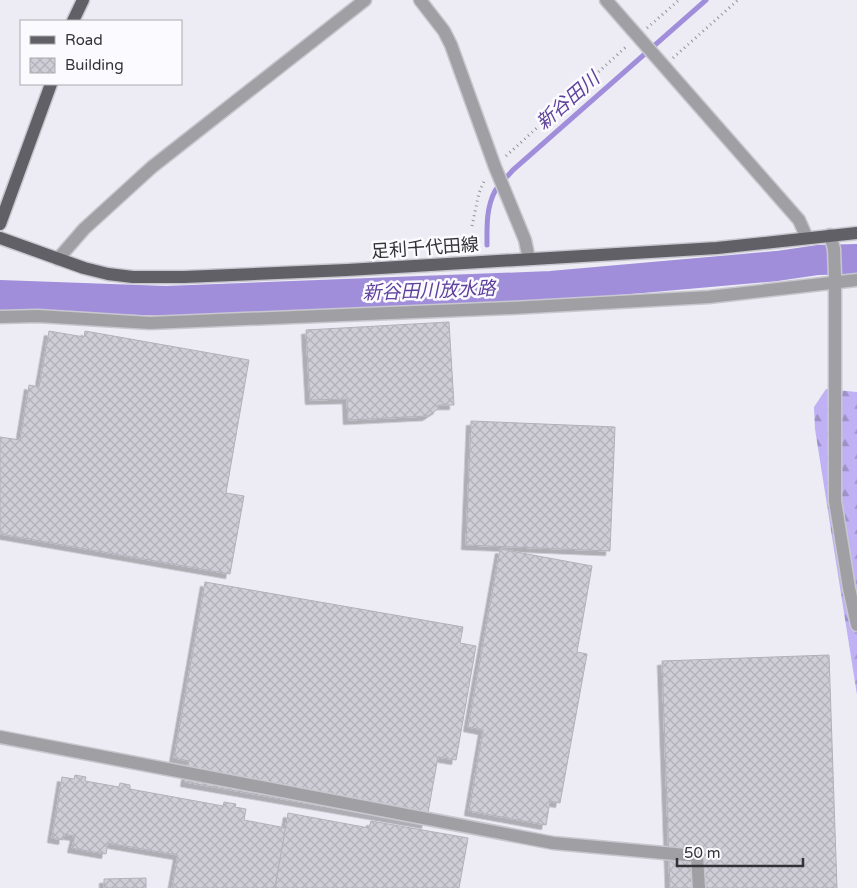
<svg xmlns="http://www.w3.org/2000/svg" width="857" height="888" font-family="'Varela Round','Noto Sans JP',sans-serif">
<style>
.forest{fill:url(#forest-firs)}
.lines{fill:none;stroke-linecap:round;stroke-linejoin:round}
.stream{stroke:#a08edb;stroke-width:5}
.river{stroke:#a08edb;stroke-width:30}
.building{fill:url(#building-cross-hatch);stroke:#b2b0b9;filter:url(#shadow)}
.minor-casing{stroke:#c8c7cf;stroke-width:15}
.major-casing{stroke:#c8c7cf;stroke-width:15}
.path{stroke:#939298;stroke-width:3;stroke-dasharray:1 4;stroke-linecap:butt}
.minor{stroke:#a0a0a4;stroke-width:12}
.major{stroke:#616067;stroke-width:12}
.labels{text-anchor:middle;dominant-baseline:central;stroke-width:5;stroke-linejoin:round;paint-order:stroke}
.street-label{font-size:18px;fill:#333236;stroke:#fbfafe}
.water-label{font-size:19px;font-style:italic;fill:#5d419c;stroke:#fbfafe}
</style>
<defs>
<pattern id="forest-firs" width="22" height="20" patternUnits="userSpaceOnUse" patternTransform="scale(1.25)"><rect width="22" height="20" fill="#c0b1f5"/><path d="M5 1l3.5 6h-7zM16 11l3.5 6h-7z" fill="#9d91c7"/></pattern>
<pattern id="building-cross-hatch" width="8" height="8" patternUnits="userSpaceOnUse" patternTransform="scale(1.25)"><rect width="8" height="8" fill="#cfcdd6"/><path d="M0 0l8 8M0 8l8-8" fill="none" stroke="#b2b0b8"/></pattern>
<filter id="shadow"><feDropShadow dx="-4.5" dy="4.5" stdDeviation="0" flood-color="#0004"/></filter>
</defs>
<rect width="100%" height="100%" fill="#edecf5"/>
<!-- forest -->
<path class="forest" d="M826,389L857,392V695L815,429L814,407Z"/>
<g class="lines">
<!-- stream -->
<path class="stream" d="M487,245C487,227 486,208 495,191C499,184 507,177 513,170L706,0"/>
<!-- river -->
<path class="river" d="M0,295L166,301L551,286L777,266L818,260L857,259"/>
</g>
<!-- building -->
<g class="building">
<path d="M449,322L454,405H438V409L427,416L348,420L347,399L310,400L306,330Z"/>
<path d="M49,331L84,337L85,331L249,360L226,493L244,496L230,574L0,534V437L20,440L29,385L39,387Z"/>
<path d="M471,421L615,427L610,551L466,545Z"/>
<path d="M500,549L592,566L577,652L587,654L560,803L550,801L546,825L469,811L483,730L468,727Z"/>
<path d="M205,582L463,627L460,643L476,646L456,760L438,757L426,824L185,782L189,761L174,758Z"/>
<path d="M829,655L837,888H670L662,661Z"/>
<path d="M75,775L86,777L85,781L119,787L120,783L130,785V789L223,806L224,802L236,804L235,807L246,809L244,820L286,828L275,888H172L178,855L108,843L106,854L72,848L75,836L64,834L63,840L52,838L62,777L74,779Z"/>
<path d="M288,813L369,828L371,821L468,838L459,888H275Z"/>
<path d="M146,878V888H104V879Z"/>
</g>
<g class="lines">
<!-- minor casing -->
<g class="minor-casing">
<g id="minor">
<path d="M420,0L444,31L451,45L495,167L525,240L529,259"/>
<path d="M606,0L799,220L807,238"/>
<path d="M830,235L834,249L835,276V501L849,588L857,625"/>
<path d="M58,259L84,229L152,167L365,0"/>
<path d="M0,317L38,316L150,323L512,308L709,297L857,280"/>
<path d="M0,737L553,843L697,856L699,888"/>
</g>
</g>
<!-- major casing -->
<g class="major-casing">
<g id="major">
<path d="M73,21L83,0"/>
<path d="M0,224L51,84"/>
<path d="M0,238L84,268L108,274L133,277H184L347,270L717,248L857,233"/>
</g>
</g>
<!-- path -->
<g class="path">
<path d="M647,28L679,0"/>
<path d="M673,58L738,0"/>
<path d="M506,156L627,46"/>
<path d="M472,226L479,193L485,179"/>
</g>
<!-- minor -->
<use href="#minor" class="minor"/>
<!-- major -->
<use href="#major" class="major"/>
</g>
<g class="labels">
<!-- street labels -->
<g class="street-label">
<text transform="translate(425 248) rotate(-4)">足利千代田線</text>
</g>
<!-- water labels -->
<g class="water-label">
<text transform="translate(568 101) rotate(-41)">新谷田川</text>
<text transform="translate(429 291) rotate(-2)">新谷田川放水路</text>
</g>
</g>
<!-- legend -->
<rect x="20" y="20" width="162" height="65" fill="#fbfafe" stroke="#abaaae"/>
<rect x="30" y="36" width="25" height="8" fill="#616067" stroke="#abaaae"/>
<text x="65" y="45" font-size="15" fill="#333236">Road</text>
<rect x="30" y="58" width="25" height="15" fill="url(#building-cross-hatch)" stroke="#abaaae"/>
<text x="65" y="70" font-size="15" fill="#333236">Building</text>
<!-- scale -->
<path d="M677 858v8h126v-8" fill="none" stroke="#333236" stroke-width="2.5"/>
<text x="684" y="858" font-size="15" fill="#333236" stroke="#fbfafe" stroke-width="4" paint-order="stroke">50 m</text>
</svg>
